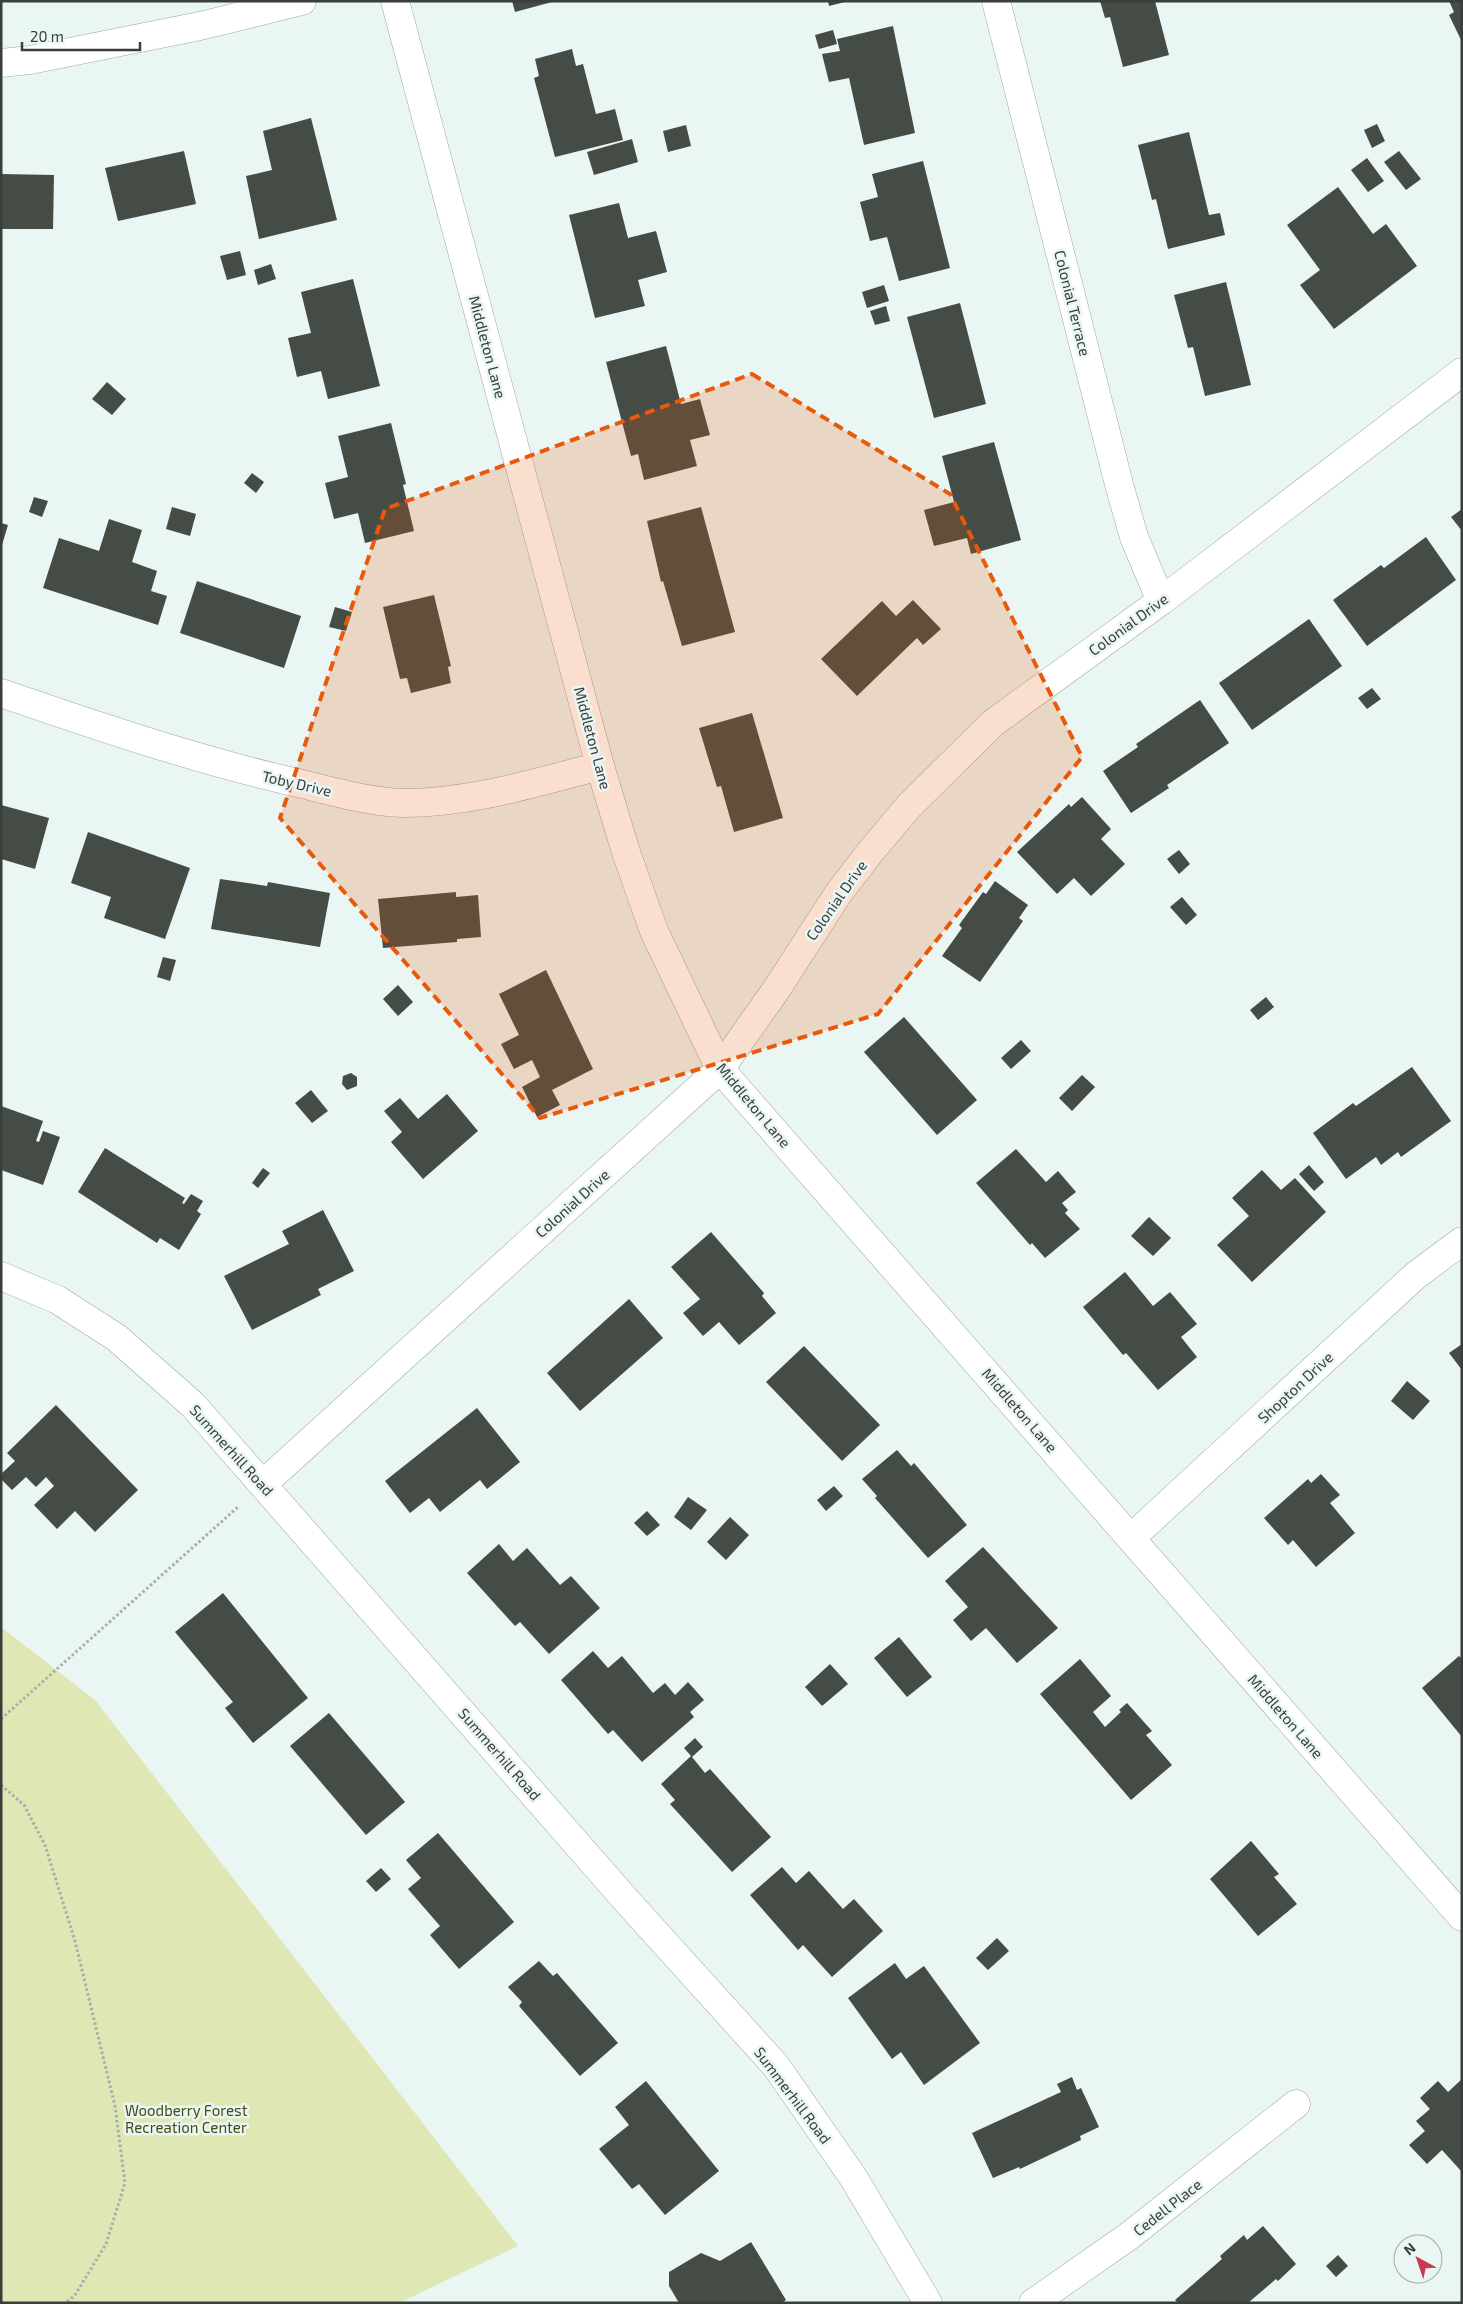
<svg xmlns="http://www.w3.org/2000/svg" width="1463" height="2304" font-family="'Exo 2',sans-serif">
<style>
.green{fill:#dfe7b5}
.building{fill:#454b45}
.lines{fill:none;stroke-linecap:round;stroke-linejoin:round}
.minor-casing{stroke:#9ca7a4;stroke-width:29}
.path{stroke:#a5afad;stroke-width:3;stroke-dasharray:2.5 2.5;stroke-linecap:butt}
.minor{stroke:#fff;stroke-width:28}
.marked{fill:#e8590c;fill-opacity:0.2;stroke:#e8590c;stroke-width:4;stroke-dasharray:10 6;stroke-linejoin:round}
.labels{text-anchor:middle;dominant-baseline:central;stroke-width:5;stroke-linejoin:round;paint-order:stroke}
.street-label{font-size:15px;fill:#393e3d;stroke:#eaf6f4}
.park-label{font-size:15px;fill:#464c12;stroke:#eaf6f4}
</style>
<rect width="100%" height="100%" fill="#eaf6f4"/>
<!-- green -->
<path class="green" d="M1,1627L95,1700L518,2246L399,2303H1Z"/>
<!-- building -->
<g class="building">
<path d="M512,1H552V2L515,12Z"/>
<path d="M828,1H845V2L829,6Z"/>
<path d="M1100,1H1155L1169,55L1123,67L1110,17L1105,18Z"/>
<path d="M1449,1H1462V42L1449,15L1454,12Z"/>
<path d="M893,26L915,133L864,145L849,78L829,82L822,54L840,51L837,39Z"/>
<path d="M833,30L837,44L819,49L815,35Z"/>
<path d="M572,49L576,66L583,64L596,114L615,109L623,140L555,157L534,78L539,76L535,59Z"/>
<path d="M311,118L337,220L259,239L246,176L272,170L263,131Z"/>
<path d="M1377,124L1385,141L1372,148L1364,130Z"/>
<path d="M686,125L691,146L668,152L663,131Z"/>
<path d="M1189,132L1209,215L1220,213L1225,235L1168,249L1156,199L1152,200L1138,145Z"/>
<path d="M632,139L638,162L594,175L587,152Z"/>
<path d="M184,151L196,204L118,221L105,168Z"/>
<path d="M1399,151L1421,179L1406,190L1384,162Z"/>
<path d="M1367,158L1384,181L1368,192L1351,170Z"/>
<path d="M923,161L950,268L899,281L887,237L870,241L860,202L878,197L872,174Z"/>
<path d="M1,174L54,175L53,229H1Z"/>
<path d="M1338,187L1373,234L1386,224L1417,266L1334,329L1300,285L1320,270L1287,225Z"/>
<path d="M619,203L628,238L656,231L667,272L638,280L645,306L595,318L569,215Z"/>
<path d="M240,251L246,275L227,280L220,256Z"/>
<path d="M271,264L276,279L258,285L254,270Z"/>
<path d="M353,279L380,386L328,399L321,371L297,377L288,338L311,333L301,292Z"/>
<path d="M1226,282L1251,385L1205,396L1193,347L1188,348L1174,295Z"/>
<path d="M884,285L889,301L867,308L862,292Z"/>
<path d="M960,303L986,404L934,418L907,317Z"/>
<path d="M886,306L890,321L875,325L870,311Z"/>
<path d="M666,346L681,404L700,399L710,435L690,440L697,466L644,480L638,454L631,456L606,362Z"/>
<path d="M107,382L126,399L112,415L92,399Z"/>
<path d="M391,423L406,484L403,485L414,531L365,543L358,513L334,519L325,483L348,477L338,436Z"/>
<path d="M994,442L1021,540L971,554L967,538L934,546L924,510L954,502L942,456Z"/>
<path d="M252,473L264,482L256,493L244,483Z"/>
<path d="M34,497L48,501L42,517L29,512Z"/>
<path d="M172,507L196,514L190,536L166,529Z"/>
<path d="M701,507L735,632L682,646L663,581L661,582L647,521Z"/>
<path d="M1462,509V531L1451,517Z"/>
<path d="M109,519L142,530L132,562L157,571L151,591L167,596L158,625L43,588L59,538L99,551Z"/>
<path d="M1,523L8,525L2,545H1Z"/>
<path d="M1426,537L1456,580L1367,646L1333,600L1381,565L1384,568Z"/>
<path d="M197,581L301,616L284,668L180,633Z"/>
<path d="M434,595L451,666L448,667L451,683L411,693L407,678L400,679L383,607Z"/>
<path d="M913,600L941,629L923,645L917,638L857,696L821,659L882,601L896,616Z"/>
<path d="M335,607L352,612L346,631L329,627Z"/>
<path d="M1309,619L1342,666L1252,730L1219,683Z"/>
<path d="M1372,688L1381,699L1367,709L1358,698Z"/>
<path d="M1200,700L1229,743L1167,785L1169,788L1131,813L1103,771L1138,747L1136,744Z"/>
<path d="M752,713L783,818L734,832L721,786L717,787L699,728Z"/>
<path d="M1082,797L1111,829L1101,839L1125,864L1091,896L1074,878L1057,894L1017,852L1069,804L1071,807Z"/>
<path d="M1,805L49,818L35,869L1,859Z"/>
<path d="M88,832L190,868L165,939L104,918L111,897L71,883Z"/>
<path d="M1179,850L1190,864L1179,874L1167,859Z"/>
<path d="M220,879L267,886L268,882L330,893L320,947L211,929Z"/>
<path d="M995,881L1028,905L1019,918L1023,921L980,982L942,956L962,928L959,925L983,892L986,894Z"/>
<path d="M456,892V897L478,895L481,937L457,939V942L383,948L378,899Z"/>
<path d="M1182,897L1197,915L1186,925L1170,907Z"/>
<path d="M163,957L176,960L170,981L157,977Z"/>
<path d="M546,970L593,1069L552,1090L560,1105L537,1117L522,1087L540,1077L532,1060L514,1069L501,1044L519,1035L499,994Z"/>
<path d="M398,985L413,1002L398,1016L383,999Z"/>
<path d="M1266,997L1274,1007L1258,1020L1250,1010Z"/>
<path d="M904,1017L977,1100L937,1135L864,1052Z"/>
<path d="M1021,1040L1031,1051L1011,1069L1001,1058Z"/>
<path d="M1412,1067L1451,1121L1401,1157L1398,1152L1381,1165L1376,1157L1346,1179L1313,1133L1353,1103L1356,1106Z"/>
<path d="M351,1073L357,1077V1086L347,1090L342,1084L343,1076Z"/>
<path d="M1082,1075L1095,1087L1072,1111L1059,1098Z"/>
<path d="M311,1090L328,1111L312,1123L295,1103Z"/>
<path d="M447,1094L478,1131L423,1179L391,1142L402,1132L384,1111L400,1098L418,1119Z"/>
<path d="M1,1106L43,1121L36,1141L39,1142L43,1131L60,1137L43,1185L1,1170Z"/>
<path d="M105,1148L185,1198L182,1203L184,1204L191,1194L203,1201L197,1211L201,1214L179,1250L160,1238L157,1243L78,1192Z"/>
<path d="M1016,1149L1046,1182L1058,1171L1076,1192L1062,1203L1068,1210L1065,1213L1080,1229L1045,1258L1032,1243L1030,1245L976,1183Z"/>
<path d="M1309,1165L1324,1182L1314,1191L1299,1174Z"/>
<path d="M263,1168L270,1173L258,1188L252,1183Z"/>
<path d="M1262,1170L1281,1190L1295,1178L1326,1212L1252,1282L1217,1245L1249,1216L1232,1198Z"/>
<path d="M323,1210L354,1271L318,1289L321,1295L252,1330L224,1276L289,1244L282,1231Z"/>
<path d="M1149,1217L1171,1238L1153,1256L1131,1236Z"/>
<path d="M711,1232L764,1293L762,1296L776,1313L739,1345L719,1322L703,1336L683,1313L700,1299L671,1267Z"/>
<path d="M1125,1272L1153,1306L1170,1292L1197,1324L1181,1337L1197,1357L1158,1390L1126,1353L1123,1355L1083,1307Z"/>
<path d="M629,1299L663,1338L580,1411L547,1373Z"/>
<path d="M1462,1344V1370L1449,1353Z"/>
<path d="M804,1346L880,1425L842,1461L766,1382Z"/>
<path d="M1407,1381L1430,1401L1413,1420L1391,1401Z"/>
<path d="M56,1405L138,1490L95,1532L75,1511L57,1529L34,1505L54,1486L46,1477L36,1487L26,1477L12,1490L1,1479V1474L15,1461L7,1453Z"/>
<path d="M477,1408L520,1462L487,1489L480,1480L440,1512L429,1498L410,1513L385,1481Z"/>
<path d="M897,1450L911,1466L914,1463L967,1525L928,1558L875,1498L877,1496L862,1479Z"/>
<path d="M1321,1474L1340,1495L1330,1503L1355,1533L1316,1567L1293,1540L1288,1545L1264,1518L1308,1479L1311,1483Z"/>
<path d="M834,1486L843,1496L826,1511L817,1500Z"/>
<path d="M688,1497L707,1510L691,1530L674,1517Z"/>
<path d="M647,1511L660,1525L647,1536L634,1523Z"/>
<path d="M730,1517L749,1535L726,1560L707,1542Z"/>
<path d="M499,1544L513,1561L527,1548L560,1585L571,1576L600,1608L549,1654L520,1622L515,1626L467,1573Z"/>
<path d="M983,1547L1058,1628L1017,1663L986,1628L971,1641L953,1620L968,1607L945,1581Z"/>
<path d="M223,1593L308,1698L253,1743L225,1708L233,1702L175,1632Z"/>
<path d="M899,1637L932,1677L907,1697L874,1658Z"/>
<path d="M593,1651L608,1668L622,1656L653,1693L665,1683L675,1695L688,1682L704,1700L690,1712L694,1717L642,1762L613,1730L608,1734L561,1680Z"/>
<path d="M1459,1656L1462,1659V1737L1422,1688Z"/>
<path d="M1080,1659L1111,1696L1093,1712L1105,1727L1121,1712L1119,1710L1127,1703L1152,1731L1146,1735L1172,1765L1131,1800L1040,1694Z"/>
<path d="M830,1664L848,1684L822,1706L805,1687Z"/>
<path d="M329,1713L405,1802L366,1835L290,1746Z"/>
<path d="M695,1738L703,1747L692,1757L705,1773L710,1769L771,1837L732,1872L670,1804L675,1800L661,1784L691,1756L684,1748Z"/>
<path d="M438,1833L514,1922L459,1969L430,1935L440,1926L408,1889L421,1878L406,1860Z"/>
<path d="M1251,1841L1279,1874L1274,1877L1297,1904L1258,1936L1210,1879Z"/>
<path d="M782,1867L796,1883L809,1871L843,1909L854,1899L883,1931L832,1977L803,1945L798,1950L750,1895Z"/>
<path d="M381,1868L391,1879L376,1892L366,1881Z"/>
<path d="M997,1938L1009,1951L988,1970L976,1958Z"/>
<path d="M539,1961L553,1976L557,1973L618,2043L580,2076L519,2006L522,2002L508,1987Z"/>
<path d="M895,1963L906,1979L924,1966L980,2043L924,2085L901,2052L892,2059L848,1998Z"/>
<path d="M1072,2077L1077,2090L1081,2088L1099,2127L1080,2136L1081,2140L1020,2169L1019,2167L993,2178L972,2133L1061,2092L1057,2084Z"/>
<path d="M1462,2079V2172L1442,2150L1427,2164L1409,2145L1425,2131L1416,2121L1430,2109L1420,2098L1438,2081L1448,2092Z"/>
<path d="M646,2081L719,2171L665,2215L639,2184L632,2189L599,2149L629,2125L615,2107Z"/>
<path d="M1263,2226L1296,2264L1278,2281L1276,2279L1248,2303H1178L1175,2300L1222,2259L1220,2256L1244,2235L1247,2240Z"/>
<path d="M751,2242L786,2300L782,2303H679L669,2286V2272L701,2253L720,2261Z"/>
<path d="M1338,2255L1348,2266L1336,2277L1326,2266Z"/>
</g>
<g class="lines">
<!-- minor casing -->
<g class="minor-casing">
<g id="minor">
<path d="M395,1L600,766L626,852L654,931L720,1069L1462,1917"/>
<path d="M996,1L1120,488L1134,537L1161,601"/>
<path d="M1,63L30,60L200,26L302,1"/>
<path d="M1,693C100,727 200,761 302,784C334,792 370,802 403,803C470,803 535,783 600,766"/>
<path d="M1,1276L58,1300L117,1338L193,1405L625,1899L776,2066L853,2177L928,2303"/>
<path d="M263,1484L720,1069L776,990L838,894L871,851L909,806L993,723L1161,601L1462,372"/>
<path d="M1131,1538L1415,1276L1462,1241"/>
<path d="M1033,2303L1129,2236L1296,2104"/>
</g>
</g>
<!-- path -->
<g class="path">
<path d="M1,1719L238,1507"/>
<path d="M1,1785L24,1805L45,1845L75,1941L115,2106L125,2183L106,2244L75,2295L66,2303"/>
</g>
<!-- minor -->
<use href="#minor" class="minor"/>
</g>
<!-- marked area -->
<path class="marked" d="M752,374L950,494L1082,757L878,1014L540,1118L280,818L385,509Z"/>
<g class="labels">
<!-- street labels -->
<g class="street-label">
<text transform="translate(1073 303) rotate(76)">Colonial Terrace</text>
<text transform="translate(488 347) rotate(75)">Middleton Lane</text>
<text transform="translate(1128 624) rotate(-36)">Colonial Drive</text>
<text transform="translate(593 738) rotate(75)">Middleton Lane</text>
<text transform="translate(297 783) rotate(13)">Toby Drive</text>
<text transform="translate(836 900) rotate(-55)">Colonial Drive</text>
<text transform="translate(754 1105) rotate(50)">Middleton Lane</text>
<text transform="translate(572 1203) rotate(-42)">Colonial Drive</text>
<text transform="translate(1295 1387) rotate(-43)">Shopton Drive</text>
<text transform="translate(1020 1410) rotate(49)">Middleton Lane</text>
<text transform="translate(232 1450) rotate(48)">Summerhill Road</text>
<text transform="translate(1286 1716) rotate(49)">Middleton Lane</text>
<text transform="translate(500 1754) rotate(49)">Summerhill Road</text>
<text transform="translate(793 2095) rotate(53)">Summerhill Road</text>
<text transform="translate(1167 2207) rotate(-38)">Cedell Place</text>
</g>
<!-- park labels -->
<g class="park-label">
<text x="186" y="2110">Woodberry Forest<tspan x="186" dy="17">Recreation Center</tspan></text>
</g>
</g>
<!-- border -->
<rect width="1463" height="2304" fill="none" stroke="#393e3d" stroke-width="5"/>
<!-- north arrow -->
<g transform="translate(1418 2259) rotate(320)"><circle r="24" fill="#eaf6f4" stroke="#a3acab"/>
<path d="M0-4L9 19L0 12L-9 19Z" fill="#c93951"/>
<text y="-8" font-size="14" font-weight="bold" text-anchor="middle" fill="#393e3d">N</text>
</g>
<!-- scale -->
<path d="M22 42v8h118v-8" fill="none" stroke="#393e3d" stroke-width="2.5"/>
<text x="30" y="42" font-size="15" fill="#393e3d" stroke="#eaf6f4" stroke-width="4" paint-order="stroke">20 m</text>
</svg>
